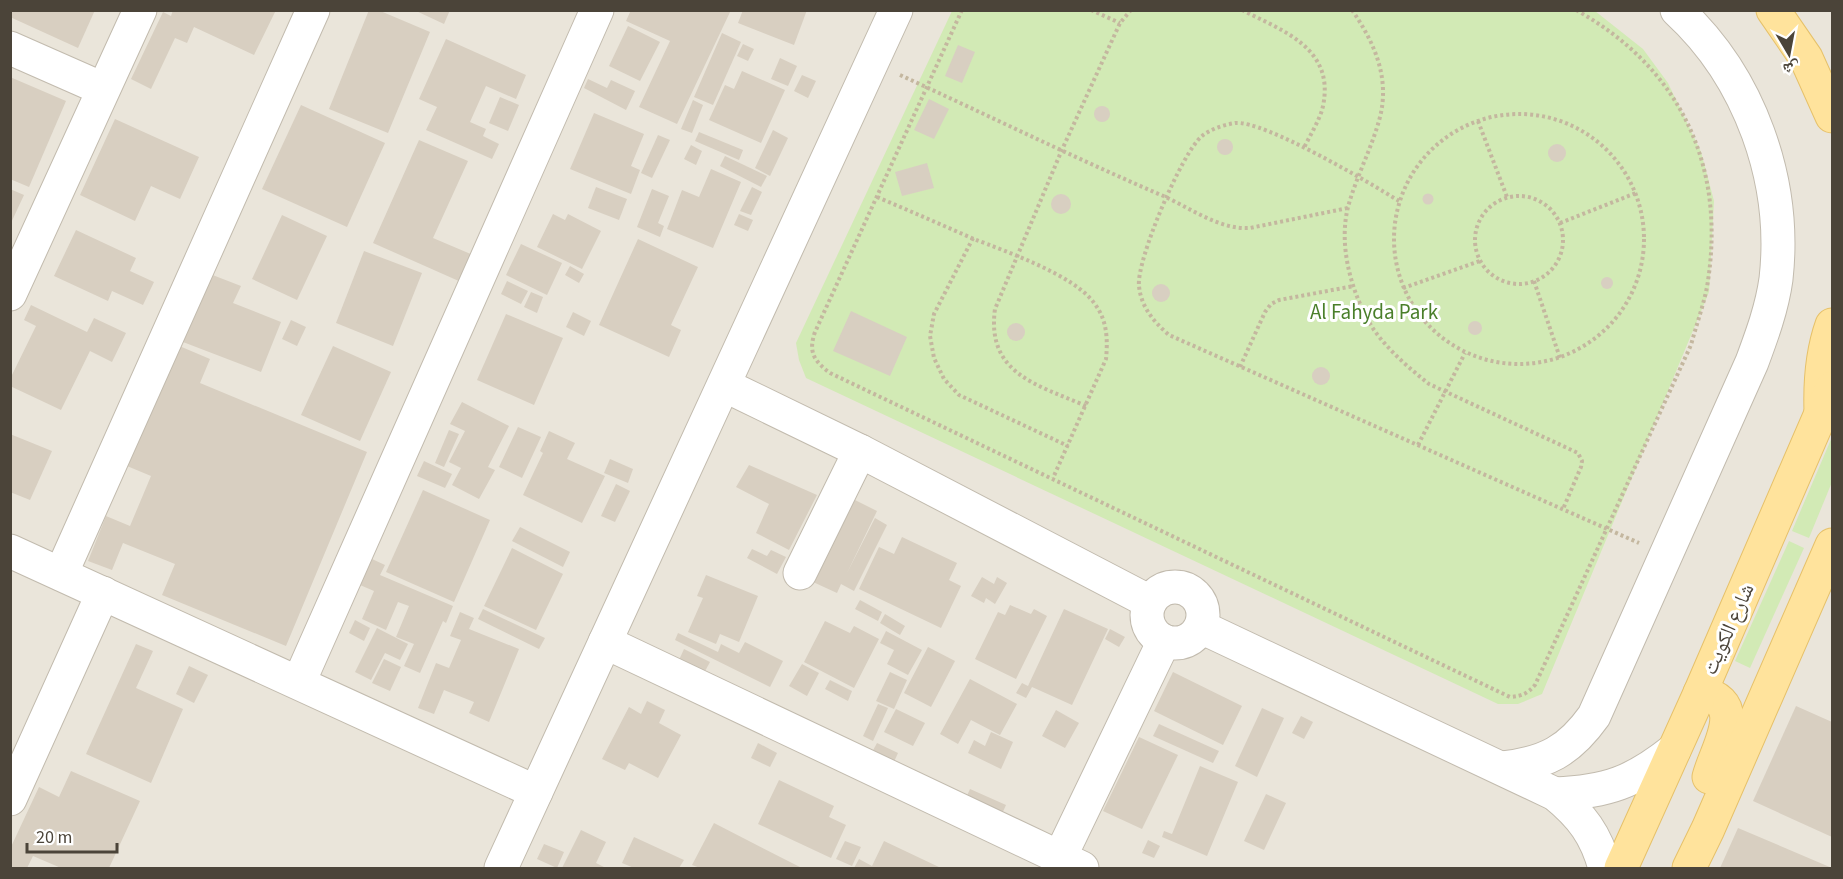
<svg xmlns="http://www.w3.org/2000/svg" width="1843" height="879" font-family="'Source Sans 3','Noto Naskh Arabic',sans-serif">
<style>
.residential{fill:#eae5da}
.green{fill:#d2eab5}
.building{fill:#d8cfc1}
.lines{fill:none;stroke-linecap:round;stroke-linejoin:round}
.minor-casing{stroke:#c2bbae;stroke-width:35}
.major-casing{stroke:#e6c16a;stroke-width:35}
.path{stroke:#c4b79f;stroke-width:4;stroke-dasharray:3 3;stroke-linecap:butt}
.minor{stroke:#fff;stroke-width:33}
.major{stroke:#ffe39c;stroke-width:33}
.labels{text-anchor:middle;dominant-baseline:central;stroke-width:6;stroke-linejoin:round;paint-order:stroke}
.park-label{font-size:21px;fill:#4a7f2a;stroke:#fff}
.street-label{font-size:21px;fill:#4b4439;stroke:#fff}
</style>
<rect width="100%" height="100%" fill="#f6f3ec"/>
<!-- residential -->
<path class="residential" d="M10,11H1832V868H11Z"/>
<!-- green -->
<g class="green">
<path d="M952,11H1595L1643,49L1668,83L1701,152L1714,201L1709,292L1542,694L1518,704H1498L806,378L799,360L796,343Z"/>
<path d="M1832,437V482L1809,538L1792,531Z"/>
<path d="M1789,541L1804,548L1750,668L1735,661Z"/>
</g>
<!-- building -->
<g class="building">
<path d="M10,10H95L78,48L10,17Z"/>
<path d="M173,10H276L254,55L194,27L187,43L175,38L151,89L131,79L163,12L171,16Z"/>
<path d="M369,10H378L430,32L388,133L329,109Z"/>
<path d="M414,10H450L444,24Z"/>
<path d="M631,10H731L677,124L639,107L670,41L626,21Z"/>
<path d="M743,10H807L794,45L738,23Z"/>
<path d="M628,26L660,42L640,81L609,66Z"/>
<path d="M722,33L741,42L713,105L694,97Z"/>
<path d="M446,39L526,75L516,99L486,86L470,122L486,129L483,136L499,144L492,159L426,130L437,107L419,99Z"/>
<path d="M743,44L754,49L748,61L737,56Z"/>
<path d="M958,45L975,52L962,83L945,76Z"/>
<path d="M780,58L797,66L788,86L771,79Z"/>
<path d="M742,71L785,90L761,143L709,120L725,85L734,89Z"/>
<path d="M802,75L816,81L808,98L794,91Z"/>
<path d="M10,77L66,101L29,187L10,179Z"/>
<path d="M588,79L607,88L611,80L635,91L626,110L584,88Z"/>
<path d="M500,97L519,105L508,131L489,123Z"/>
<path d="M929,99L949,109L934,139L914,130Z"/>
<path d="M693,100L703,105L692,133L681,129Z"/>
<path d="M301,105L385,143L347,227L262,189Z"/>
<circle cx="1102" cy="114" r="8"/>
<path d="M594,113L644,134L631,166L640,170L631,194L570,169Z"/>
<path d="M115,119L199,157L180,199L151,186L135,221L80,195Z"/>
<path d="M773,130L788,138L770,176L755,168Z"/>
<path d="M699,132L743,150L739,160L695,141Z"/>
<path d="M658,135L670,140L652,178L641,173Z"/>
<circle cx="1225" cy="147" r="8"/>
<path d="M419,140L468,161L433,238L473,255L461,282L373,243Z"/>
<circle cx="1557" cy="153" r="9"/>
<path d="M691,145L702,151L696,165L684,159Z"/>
<path d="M725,156L767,176L761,187L720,166Z"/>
<path d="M927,163L934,188L902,196L895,172Z"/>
<path d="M711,169L741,182L713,248L667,229L682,190L699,197Z"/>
<path d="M596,187L627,199L619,220L588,208Z"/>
<path d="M752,187L762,192L751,215L740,211Z"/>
<path d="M10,189L24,195L10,225Z"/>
<path d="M652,189L669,196L658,223L664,226L660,237L637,227Z"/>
<circle cx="1428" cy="199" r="5.5"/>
<circle cx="1061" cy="204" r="10"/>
<path d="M553,214L565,220L568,214L601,231L582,269L537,247Z"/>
<path d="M739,214L753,220L748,231L734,225Z"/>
<path d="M282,215L327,236L297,300L252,279Z"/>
<path d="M76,230L136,258L130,271L154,282L143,305L112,291L108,301L54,276Z"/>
<path d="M638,239L698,267L671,325L681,330L669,357L599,325Z"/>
<path d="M521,244L562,263L547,295L506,275Z"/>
<path d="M364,251L422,273L393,346L336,323Z"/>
<path d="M570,266L584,274L579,283L565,275Z"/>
<path d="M210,274L241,286L233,303L281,322L261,372L183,342Z"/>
<circle cx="1607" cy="283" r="6"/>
<path d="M507,281L528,291L521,304L501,294Z"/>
<circle cx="1161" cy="293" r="9"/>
<path d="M531,292L543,297L537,313L524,307Z"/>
<path d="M31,305L87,332L94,318L126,333L112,362L90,351L61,410L10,386V379L36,326L24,320Z"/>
<path d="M851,311L907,337L890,376L833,351Z"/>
<path d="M573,312L591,321L584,336L566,327Z"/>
<path d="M506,314L563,338L534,405L477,380Z"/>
<path d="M291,320L306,327L297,346L282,339Z"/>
<circle cx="1475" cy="328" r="7"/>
<circle cx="1016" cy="332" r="9"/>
<path d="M177,345L210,359L200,383L367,452L286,646L162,595L175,564L123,543L112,570L88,561L106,516L130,526L151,476L127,466Z"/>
<path d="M333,346L391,372L360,441L301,415Z"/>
<circle cx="1321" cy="376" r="9"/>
<path d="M462,402L509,426L488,467L495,470L479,499L452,485L461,468L449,462L465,431L450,424Z"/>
<path d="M518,427L541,437L522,478L499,467Z"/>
<path d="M449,430L459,434L444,467L435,463Z"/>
<path d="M549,431L575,443L567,459L605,476L582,523L523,495L543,453L540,451Z"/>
<path d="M10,434L52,451L30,500L10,492Z"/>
<path d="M610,459L633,469L628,483L604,473Z"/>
<path d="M424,461L452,474L445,488L417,476Z"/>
<path d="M749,465L817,495L789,550L756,533L769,504L736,487Z"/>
<path d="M616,484L630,491L615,522L601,516Z"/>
<path d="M423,490L490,520L454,602L386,572Z"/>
<path d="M853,499L877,511L847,573L875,518L887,525L854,591L841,584L837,593L813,582Z"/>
<path d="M520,527L570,552L563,567L512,541Z"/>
<path d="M902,537L957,563L949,580L961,586L941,628L859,589L879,547L894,554Z"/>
<path d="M512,548L563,574L536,630L484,606Z"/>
<path d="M752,549L767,556L771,550L786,557L777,574L747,558Z"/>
<path d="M372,559L385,565L380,575L453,606L446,623L443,621L420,673L404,666L414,644L396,637L409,606L398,602L386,630L362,619L374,591L360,585Z"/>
<path d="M706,575L758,596L739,642L720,634L716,644L688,632L703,598L697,596Z"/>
<path d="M982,577L994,584L997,577L1007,583L995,604L986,598L984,603L971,596Z"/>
<path d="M860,600L882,612L878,621L855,609Z"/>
<path d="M1010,605L1031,614L1034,609L1047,616L1016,679L975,659L998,612L1005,615Z"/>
<path d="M483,609L545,638L539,649L478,619Z"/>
<path d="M1064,609L1108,629L1072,705L1032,687L1026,698L1016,693L1022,683L1028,686Z"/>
<path d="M460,612L474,618L469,629L519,649L489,722L469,713L474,702L444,690L434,714L418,708L436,663L449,668L461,640L450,636Z"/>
<path d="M885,614L905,626L900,635L880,623Z"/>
<path d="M355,620L370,628L364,641L349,633Z"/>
<path d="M825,621L850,633L854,626L879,639L854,688L804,662Z"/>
<path d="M377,628L408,644L400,660L385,653L371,680L355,672Z"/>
<path d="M1110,629L1125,637L1119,647L1105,639Z"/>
<path d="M886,631L922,650L908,675L887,664L894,650L880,643Z"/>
<path d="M678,633L718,652L721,644L739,653L745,642L783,661L770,687L675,640Z"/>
<path d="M136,644L153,651L136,688L183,709L151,783L86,754Z"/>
<path d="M928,647L955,661L931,707L904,693Z"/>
<path d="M684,649L710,662L704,673L679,660Z"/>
<path d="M384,659L401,667L390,691L372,683Z"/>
<path d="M802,664L819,673L807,696L789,686Z"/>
<path d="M189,666L208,675L194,703L176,694Z"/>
<path d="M890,672L907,680L894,709L876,701Z"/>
<path d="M1173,672L1242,706L1223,745L1154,711Z"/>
<path d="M970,679L1017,704L1000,735L971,720L958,744L940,734Z"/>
<path d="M830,680L852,691L848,701L825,689Z"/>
<path d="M647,701L665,710L659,723L681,735L658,778L629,763L625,770L602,759L629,707L641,714Z"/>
<path d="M878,704L888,708L873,741L863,736Z"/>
<path d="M1796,706L1832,722V837L1753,801Z"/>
<path d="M1262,708L1284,718L1257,777L1235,766Z"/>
<path d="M896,709L925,723L913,746L884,732Z"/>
<path d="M1056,710L1079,723L1065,748L1042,736Z"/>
<path d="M1301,716L1313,722L1304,739L1292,733Z"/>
<path d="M1159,724L1219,751L1213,763L1153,736Z"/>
<path d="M991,732L1013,742L1001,769L968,753L974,740L985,746Z"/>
<path d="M1139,737L1178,755L1142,829L1103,811Z"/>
<path d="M758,743L777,753L770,767L751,758Z"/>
<path d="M877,743L898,753L893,764L871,754Z"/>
<path d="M1200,766L1238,782L1207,856L1162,837L1164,831L1172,834Z"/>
<path d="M71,771L140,801L109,868H61L33,856L27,868H10V849L39,787L59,797Z"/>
<path d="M779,780L834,806L829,817L846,825L831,858L758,824Z"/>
<path d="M970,789L1006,805L1001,816L965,800Z"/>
<path d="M1266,794L1286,803L1264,850L1244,841Z"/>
<path d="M714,823L790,862L802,868H700L692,865Z"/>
<path d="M1738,828L1832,868H1720Z"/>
<path d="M581,830L606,842L596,863L606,868H562Z"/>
<path d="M634,837L684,860L679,868H634L622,863Z"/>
<path d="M1148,840L1160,846L1154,858L1142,853Z"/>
<path d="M845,841L861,847L852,866L836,859Z"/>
<path d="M884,841L941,868H854L859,859L872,866Z"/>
<path d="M544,844L564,852L557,868L537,859Z"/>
</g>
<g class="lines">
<!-- minor casing -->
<g class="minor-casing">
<g id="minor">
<path d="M10,48L103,89"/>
<path d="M10,294L140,10"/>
<path d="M724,385L860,451L1150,602"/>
<path d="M10,551L536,792"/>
<path d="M800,573L860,451"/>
<path d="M61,574L313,10"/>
<circle cx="1175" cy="615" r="28"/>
<path d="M1201,627L1555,794C1582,816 1596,835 1605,868"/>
<path d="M605,642L1082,868"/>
<path d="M299,682L597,10"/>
<path d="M1503,768C1546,763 1569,751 1594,716L1752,362C1762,335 1772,308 1776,279C1787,181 1750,77 1677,10"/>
<path d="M1555,794C1607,792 1634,782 1674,750"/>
<path d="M10,799L103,593"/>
<path d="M1060,857L1164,641"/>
<path d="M501,868L896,10"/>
</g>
</g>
<!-- major casing -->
<g class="major-casing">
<g id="major">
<path d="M1773,10L1806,58L1832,116"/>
<path d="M1821,411C1820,381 1822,353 1832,325"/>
<path d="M1700,693C1750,701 1716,749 1709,777"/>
<path d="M1621,868L1700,693L1832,388"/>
<path d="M1689,868L1708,829L1832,545"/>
</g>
</g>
<!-- path -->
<g class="path">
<path d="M962,10L815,332C808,352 814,361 830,373L1510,697C1522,696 1527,694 1535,685L1691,345C1696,326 1703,307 1707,287C1727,168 1682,69 1576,10"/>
<path d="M1091,10L1120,23"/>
<path d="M1242,10C1283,31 1335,48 1323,106C1320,120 1310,135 1304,148"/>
<path d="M1352,10C1374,42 1390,77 1380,117C1372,148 1356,177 1348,207C1338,247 1352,296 1374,330C1389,351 1409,368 1429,384L1578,453L1582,461L1581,467L1563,509"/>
<path d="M900,75C987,115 1073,157 1161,195C1189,207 1219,230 1250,228L1348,208"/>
<circle cx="1519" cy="239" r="125"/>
<path d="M1478,121L1507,197"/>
<circle cx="1519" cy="240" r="44"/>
<path d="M877,197C910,211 942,225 974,239C1007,252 1074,275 1094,303C1107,319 1108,339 1106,359L1053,478"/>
<path d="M1399,201C1370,183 1264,120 1235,123C1223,125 1211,129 1202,136C1182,152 1136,261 1139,286C1141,307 1154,322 1169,335L1639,543"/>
<path d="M1560,223L1636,193"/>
<path d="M973,238L934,314L930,336L934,358L944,379L959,395L1068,446"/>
<path d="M1534,281L1560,358"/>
<path d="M1403,288L1480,261"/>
<path d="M1240,367L1265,312L1271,304L1279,300L1354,286"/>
<path d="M1086,406C1038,385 986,374 995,309L1061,152L1120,23L1131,10"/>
<path d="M1418,445L1465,353"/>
</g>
<!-- minor -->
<use href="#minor" class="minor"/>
<!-- major -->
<use href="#major" class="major"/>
</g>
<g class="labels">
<!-- park labels -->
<g class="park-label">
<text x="1374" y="312">Al Fahyda Park</text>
</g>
<!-- street labels -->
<g class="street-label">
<text transform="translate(1728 629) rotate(-66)">شارع الكويت</text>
</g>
</g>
<!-- border -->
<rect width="1843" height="879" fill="none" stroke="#4b4439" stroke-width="24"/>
<!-- north arrow -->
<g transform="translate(1789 54) rotate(170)" stroke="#ffffff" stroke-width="4.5" paint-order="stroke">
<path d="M0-4.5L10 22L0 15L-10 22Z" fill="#4b4439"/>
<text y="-9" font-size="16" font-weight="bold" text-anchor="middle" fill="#4b4439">ش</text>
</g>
<!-- scale -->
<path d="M27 843v9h90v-9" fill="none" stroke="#4b4439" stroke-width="3"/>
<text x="36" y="843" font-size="18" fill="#4b4439" stroke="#ffffff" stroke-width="4.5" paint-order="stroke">20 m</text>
</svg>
